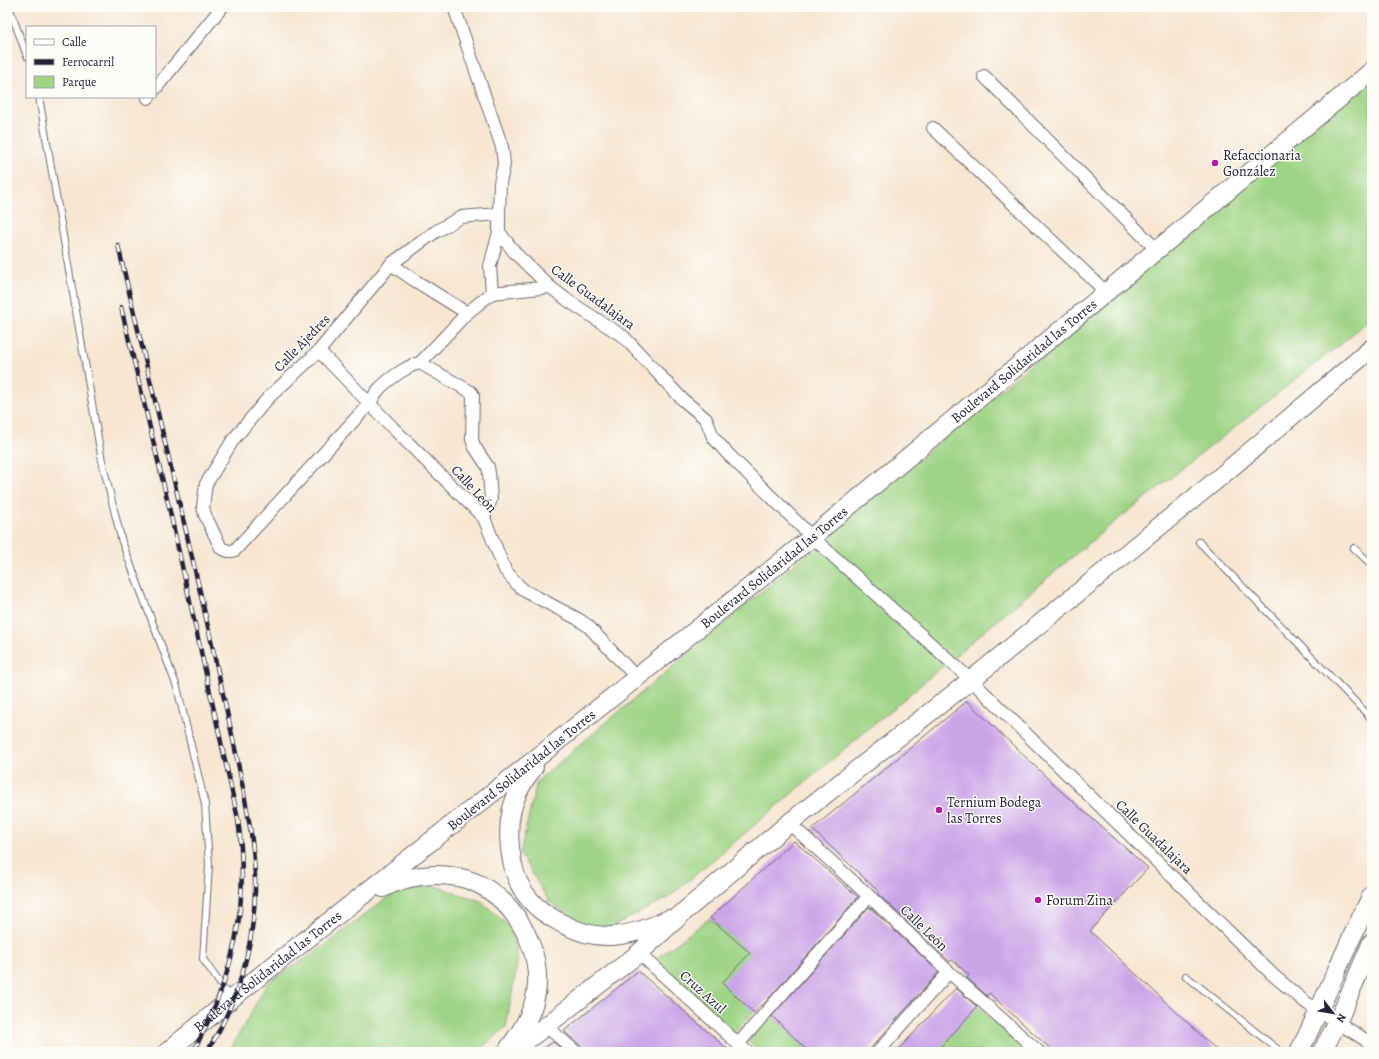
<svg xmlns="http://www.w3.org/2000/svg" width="1379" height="1059" font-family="Alegreya,serif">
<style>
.green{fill:#9ed485;stroke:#607b60}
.building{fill:#cba4e8}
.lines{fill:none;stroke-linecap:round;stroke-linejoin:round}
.service-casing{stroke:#6d6770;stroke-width:8}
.minor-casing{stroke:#6d6770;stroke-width:14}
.secondary-casing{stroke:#6d6770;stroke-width:20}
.service{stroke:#fff;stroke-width:6}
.minor{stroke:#fff;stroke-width:12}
.secondary{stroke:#fff;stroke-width:18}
.rail-casing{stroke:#22223b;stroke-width:4.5}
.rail{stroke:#fdfcf7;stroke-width:3;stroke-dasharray:9;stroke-linecap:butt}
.poi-dot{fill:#b5179e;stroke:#fdfcf7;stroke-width:1.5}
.labels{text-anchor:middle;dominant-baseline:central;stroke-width:3;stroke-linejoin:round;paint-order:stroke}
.poi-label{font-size:14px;fill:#22223b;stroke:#fdfcf7;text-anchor:start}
.street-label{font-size:14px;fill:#22223b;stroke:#fdfcf7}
</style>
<rect width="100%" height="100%" fill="#fdfcf7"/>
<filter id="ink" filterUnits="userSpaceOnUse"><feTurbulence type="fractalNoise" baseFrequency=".025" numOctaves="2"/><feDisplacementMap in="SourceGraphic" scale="8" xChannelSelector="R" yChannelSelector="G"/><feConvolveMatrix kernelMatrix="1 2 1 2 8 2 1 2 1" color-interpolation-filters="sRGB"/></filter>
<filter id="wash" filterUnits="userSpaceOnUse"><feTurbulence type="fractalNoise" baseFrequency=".012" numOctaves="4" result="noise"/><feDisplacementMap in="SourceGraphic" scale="16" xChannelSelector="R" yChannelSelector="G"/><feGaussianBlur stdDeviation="0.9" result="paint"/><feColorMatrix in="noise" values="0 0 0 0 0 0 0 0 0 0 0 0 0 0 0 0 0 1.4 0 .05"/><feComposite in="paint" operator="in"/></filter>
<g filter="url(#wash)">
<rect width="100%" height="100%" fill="#f7e6d1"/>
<!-- green -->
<g class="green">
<path d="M1372,77V317L1348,338L1102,532L669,897L596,935L549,901L520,854L537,781Z"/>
<path d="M435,886L481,901L510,927L518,958L506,1027L477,1052H229L268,982L320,949L397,890Z"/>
<path d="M710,918L750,953L754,1013L732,1035L656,959Z"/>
<path d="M977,1006L1027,1052H936Z"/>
<path d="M771,1015L805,1048L800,1052H760L747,1041Z"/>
</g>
<g id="blocks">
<!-- building -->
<g class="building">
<path d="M967,701L1061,791L1148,868L1090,931L1219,1052H1054L989,993L987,996L967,978L969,975L952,960L950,962L878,894L879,892L812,829Z"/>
<path d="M794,841L858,897L762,1006L761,1005L754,1013L722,983L750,953L710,918Z"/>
<path d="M869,907L939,972L867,1052H809L772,1016Z"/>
<path d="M638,971L731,1052H583L581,1046L564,1031Z"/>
<path d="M956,988L977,1007L936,1052H896Z"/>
<path d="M553,1042L565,1052H539Z"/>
</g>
</g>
</g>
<g filter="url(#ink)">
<use href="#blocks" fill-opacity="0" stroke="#6d6770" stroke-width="1"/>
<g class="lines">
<!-- service casing -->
<g class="service-casing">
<g id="service">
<path d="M9,7L27,56"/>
<path d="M39,97L102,461L122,542L177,687L205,804L209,865L203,959L230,998"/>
<path d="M1199,542L1372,719"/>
<path d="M1354,548L1372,565"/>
<path d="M1186,976L1281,1052"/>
</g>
</g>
<!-- minor casing -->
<g class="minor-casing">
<g id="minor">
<path d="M454,7L502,147L504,164L500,183L499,214V232L516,254L550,287L570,302L624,337L682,399L706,419L713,437L728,454L812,537L971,680L1273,975L1305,1002L1372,1044"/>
<path d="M984,76L1157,250"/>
<path d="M155,89L222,7"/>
<path d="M148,98L149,97"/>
<path d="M933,128L1107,293"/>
<path d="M391,264L414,280L467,313L492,293L550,287"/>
<path d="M492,293L490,266L499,232"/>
<path d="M319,351L393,428L484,518L505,570L518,585L525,591L578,619L588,626L636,677"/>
<path d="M420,363L467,313"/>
<path d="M484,518L491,499L489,473L488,467L474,446L472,439L473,395L471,392L420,363C408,365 389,379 380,388C376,392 373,398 369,404L235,550L232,551H228L221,548L205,515L203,507L206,484L233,440L268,398L319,351L391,264L435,232L461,217L499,214"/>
<path d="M789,823L869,896L949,972L1039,1052"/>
<path d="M639,953L747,1052"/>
<path d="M546,1026L576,1052"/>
<path d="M738,1044L869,896"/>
<path d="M878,1052L949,972"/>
</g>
</g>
<!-- secondary casing -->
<g class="secondary-casing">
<g id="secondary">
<path d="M534,767C510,797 505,824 512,861C515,876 520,889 530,900C538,910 550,917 561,923C576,931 594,937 611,936C632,935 650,928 669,919"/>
<path d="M383,888C406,876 430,872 457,877C504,885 540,938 537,985C536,1007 522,1031 509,1048"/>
<path id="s1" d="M167,1052L231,999L548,749L575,727L812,537L1372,71"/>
<path d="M511,1052L546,1026L639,953L686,910L789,823L971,680L1214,482L1372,348"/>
<path d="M1299,1052C1325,1000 1346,946 1372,895"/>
<path d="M1322,1052L1337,1023L1372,942"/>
</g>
</g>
<!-- service -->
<use href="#service" class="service"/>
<!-- minor -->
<use href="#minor" class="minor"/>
<!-- secondary -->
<use href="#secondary" class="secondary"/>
<!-- rail casing -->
<g class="rail-casing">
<g id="rail">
<path d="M118,245C151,387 187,529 218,672C226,707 234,743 241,778C248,815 256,852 255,890C254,948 237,1003 207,1052"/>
<path d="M121,307L169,507L238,819C250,906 234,976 193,1052"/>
</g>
</g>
<!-- rail -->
<use href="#rail" class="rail"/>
</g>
</g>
<!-- markers -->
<g class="poi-dot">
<circle cx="1215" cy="163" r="4"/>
<circle cx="939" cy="810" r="4"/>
<circle cx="1038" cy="900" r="4"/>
</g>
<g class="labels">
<!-- poi labels -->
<g class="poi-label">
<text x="1223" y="155">Refaccionaria<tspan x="1223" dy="16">González</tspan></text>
<text x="947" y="802">Ternium Bodega<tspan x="947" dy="16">las Torres</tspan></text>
<text x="1046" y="900">Forum Zina</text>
</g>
<!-- street labels -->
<g class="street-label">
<text transform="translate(593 297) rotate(36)">Calle Guadalajara</text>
<text transform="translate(302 343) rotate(-46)">Calle Ajedres</text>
<text stroke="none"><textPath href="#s1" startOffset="1101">Boulevard Solidaridad las Torres</textPath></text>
<text transform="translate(474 489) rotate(47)">Calle León</text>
<text stroke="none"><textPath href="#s1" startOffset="777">Boulevard Solidaridad las Torres</textPath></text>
<text stroke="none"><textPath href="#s1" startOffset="453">Boulevard Solidaridad las Torres</textPath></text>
<text transform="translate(1154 837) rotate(44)">Calle Guadalajara</text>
<text transform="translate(924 928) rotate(44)">Calle León</text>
<text stroke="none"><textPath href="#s1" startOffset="129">Boulevard Solidaridad las Torres</textPath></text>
<text transform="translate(703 992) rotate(42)">Cruz Azul</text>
</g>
</g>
<!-- margin -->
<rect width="1379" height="1059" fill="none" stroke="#fdfcf7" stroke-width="24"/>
<!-- legend -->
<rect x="26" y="26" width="130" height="72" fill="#fdfcf7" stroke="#a5a5ac"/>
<rect x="34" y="39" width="20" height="6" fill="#ffffff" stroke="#a5a5ac"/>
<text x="62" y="46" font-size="12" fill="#22223b">Calle</text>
<rect x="34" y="59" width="20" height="6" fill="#22223b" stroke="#a5a5ac"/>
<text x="62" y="66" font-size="12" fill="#22223b">Ferrocarril</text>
<rect x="34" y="76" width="20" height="12" fill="#9ed485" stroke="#a5a5ac"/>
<text x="62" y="86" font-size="12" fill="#22223b">Parque</text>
<!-- north arrow -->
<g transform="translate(1333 1013) rotate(121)" stroke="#fdfcf7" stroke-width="3" paint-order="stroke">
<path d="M0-3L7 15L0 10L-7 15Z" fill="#22223b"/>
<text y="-6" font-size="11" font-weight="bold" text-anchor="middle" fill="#22223b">N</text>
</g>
</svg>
